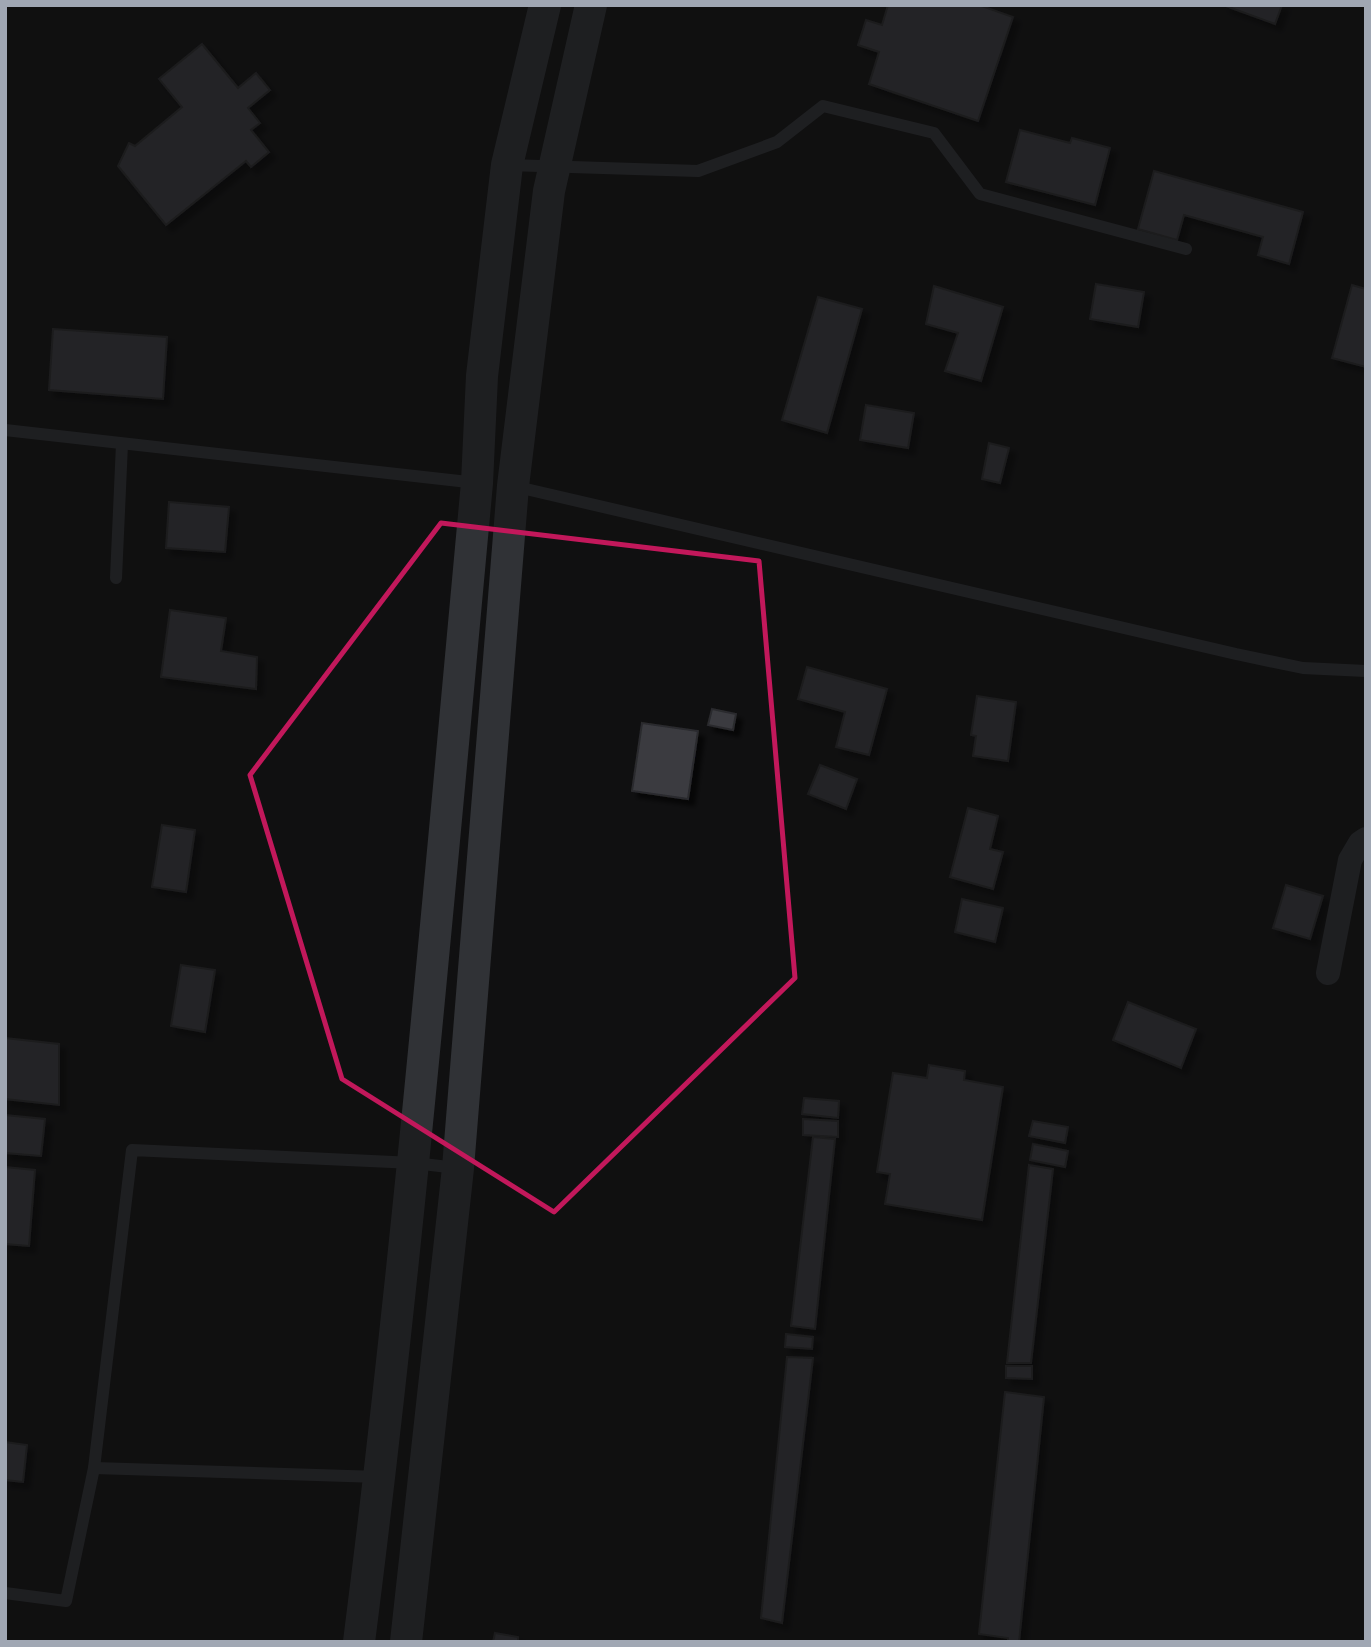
<svg xmlns="http://www.w3.org/2000/svg" width="1371" height="1647" font-family="'Open Sans',sans-serif">
<style>
.building{fill:#3a3b3f;stroke:#2a2a2d;stroke-width:2;filter:url(#shadow)}
.lines{fill:none;stroke-linecap:round;stroke-linejoin:round}
.service{stroke:#303236;stroke-width:12}
.minor{stroke:#303236;stroke-width:24}
.tertiary{stroke:#303236;stroke-width:32}
.marked{fill:none;stroke:#c2185b;stroke-width:5;stroke-linejoin:round}
</style>
<defs>
<filter id="shadow"><feDropShadow dx="6" dy="6" stdDeviation="2" flood-color="#0009"/></filter>
</defs>
<rect width="100%" height="100%" fill="#101011"/>
<!-- building -->
<g class="building">
<path d="M888,5H979L1013,17L978,121L869,84L879,52L858,45L866,20L882,25Z"/>
<path d="M1223,5H1282L1275,24Z"/>
<path d="M202,44L238,88L256,73L270,90L248,108L260,123L251,130L269,152L251,167L246,161L166,225L118,166L129,143L135,146L182,107L159,79Z"/>
<path d="M1020,130L1070,143L1072,138L1110,148L1095,205L1006,182Z"/>
<path d="M1154,171L1303,212L1289,264L1258,255L1263,237L1184,215L1177,240L1138,229Z"/>
<path d="M1096,284L1144,292L1138,327L1090,319Z"/>
<path d="M1352,285L1366,289V367L1332,358Z"/>
<path d="M934,286L1003,307L981,381L945,371L958,333L926,324Z"/>
<path d="M818,297L862,309L827,433L782,420Z"/>
<path d="M53,329L167,337L163,399L49,390Z"/>
<path d="M866,405L914,413L908,448L860,440Z"/>
<path d="M989,443L1009,448L1000,483L982,479Z"/>
<path d="M169,502L229,507L225,552L166,548Z"/>
<path d="M170,610L226,618L221,651L257,657L256,689L161,677Z"/>
<path d="M807,667L887,689L869,755L836,747L845,712L798,699Z"/>
<path d="M977,696L1016,702L1008,761L973,756L976,736L971,735Z"/>
<path d="M712,709L736,714L733,730L708,725Z"/>
<path d="M642,723L698,731L688,799L632,791Z"/>
<path d="M820,765L857,779L846,809L808,794Z"/>
<path d="M968,808L998,816L990,849L1003,852L993,889L950,877Z"/>
<path d="M162,825L195,830L186,892L152,887Z"/>
<path d="M1286,885L1323,896L1310,939L1273,928Z"/>
<path d="M962,899L1003,908L995,942L955,932Z"/>
<path d="M181,965L215,970L205,1032L171,1026Z"/>
<path d="M1128,1002L1196,1029L1181,1068L1113,1040Z"/>
<path d="M5,1038L59,1044V1105L5,1099Z"/>
<path d="M929,1065L965,1071L964,1080L1003,1087L982,1220L885,1204L890,1174L877,1172L893,1073L927,1078Z"/>
<path d="M804,1098L839,1101L838,1118L802,1114Z"/>
<path d="M5,1115L45,1119L41,1156L5,1153Z"/>
<path d="M803,1119L838,1121V1137L803,1135Z"/>
<path d="M1033,1121L1068,1127L1065,1143L1029,1136Z"/>
<path d="M813,1137L835,1139L815,1329L791,1326Z"/>
<path d="M1033,1144L1068,1151L1065,1167L1030,1160Z"/>
<path d="M1029,1165L1053,1169L1031,1363H1007Z"/>
<path d="M5,1167L35,1170L29,1246L5,1244Z"/>
<path d="M786,1334L813,1337L812,1349L785,1347Z"/>
<path d="M787,1357L813,1358L782,1623L761,1618Z"/>
<path d="M1006,1366H1032V1379L1006,1378Z"/>
<path d="M1005,1392L1044,1397L1019,1642H1008V1638L979,1634Z"/>
<path d="M5,1442L27,1445L23,1482L5,1480Z"/>
<path d="M495,1633L518,1637V1642H493Z"/>
</g>
<g class="lines">
<!-- service -->
<g class="service">
<path d="M508,165L698,171L777,142L823,106L934,133L980,194L1186,249"/>
<path d="M5,430L477,483"/>
<path d="M513,486L1236,654L1303,668L1366,671"/>
<path d="M116,578L122,444"/>
<path d="M379,1477L94,1468L132,1150L414,1163L457,1168"/>
<path d="M5,1593L66,1601L94,1468"/>
</g>
<!-- minor -->
<path class="minor" d="M1328,973L1350,860L1360,843L1366,839"/>
<!-- tertiary -->
<g class="tertiary">
<path d="M359,1642C408,1257 441,870 477,483L482,376L507,165L545,5"/>
<path d="M406,1642L458,1168L513,486L549,191L591,5"/>
</g>
</g>
<!-- marked area -->
<path d="M0 0H1371V1647H0ZM441,523L759,561L795,978L554,1212L342,1079L250,775Z" fill="#101011" fill-opacity=".55" fill-rule="evenodd"/>
<path class="marked" d="M441,523L759,561L795,978L554,1212L342,1079L250,775Z"/>
<!-- border -->
<rect width="1371" height="1647" fill="none" stroke="#a0a7b3" stroke-width="14"/>
</svg>
